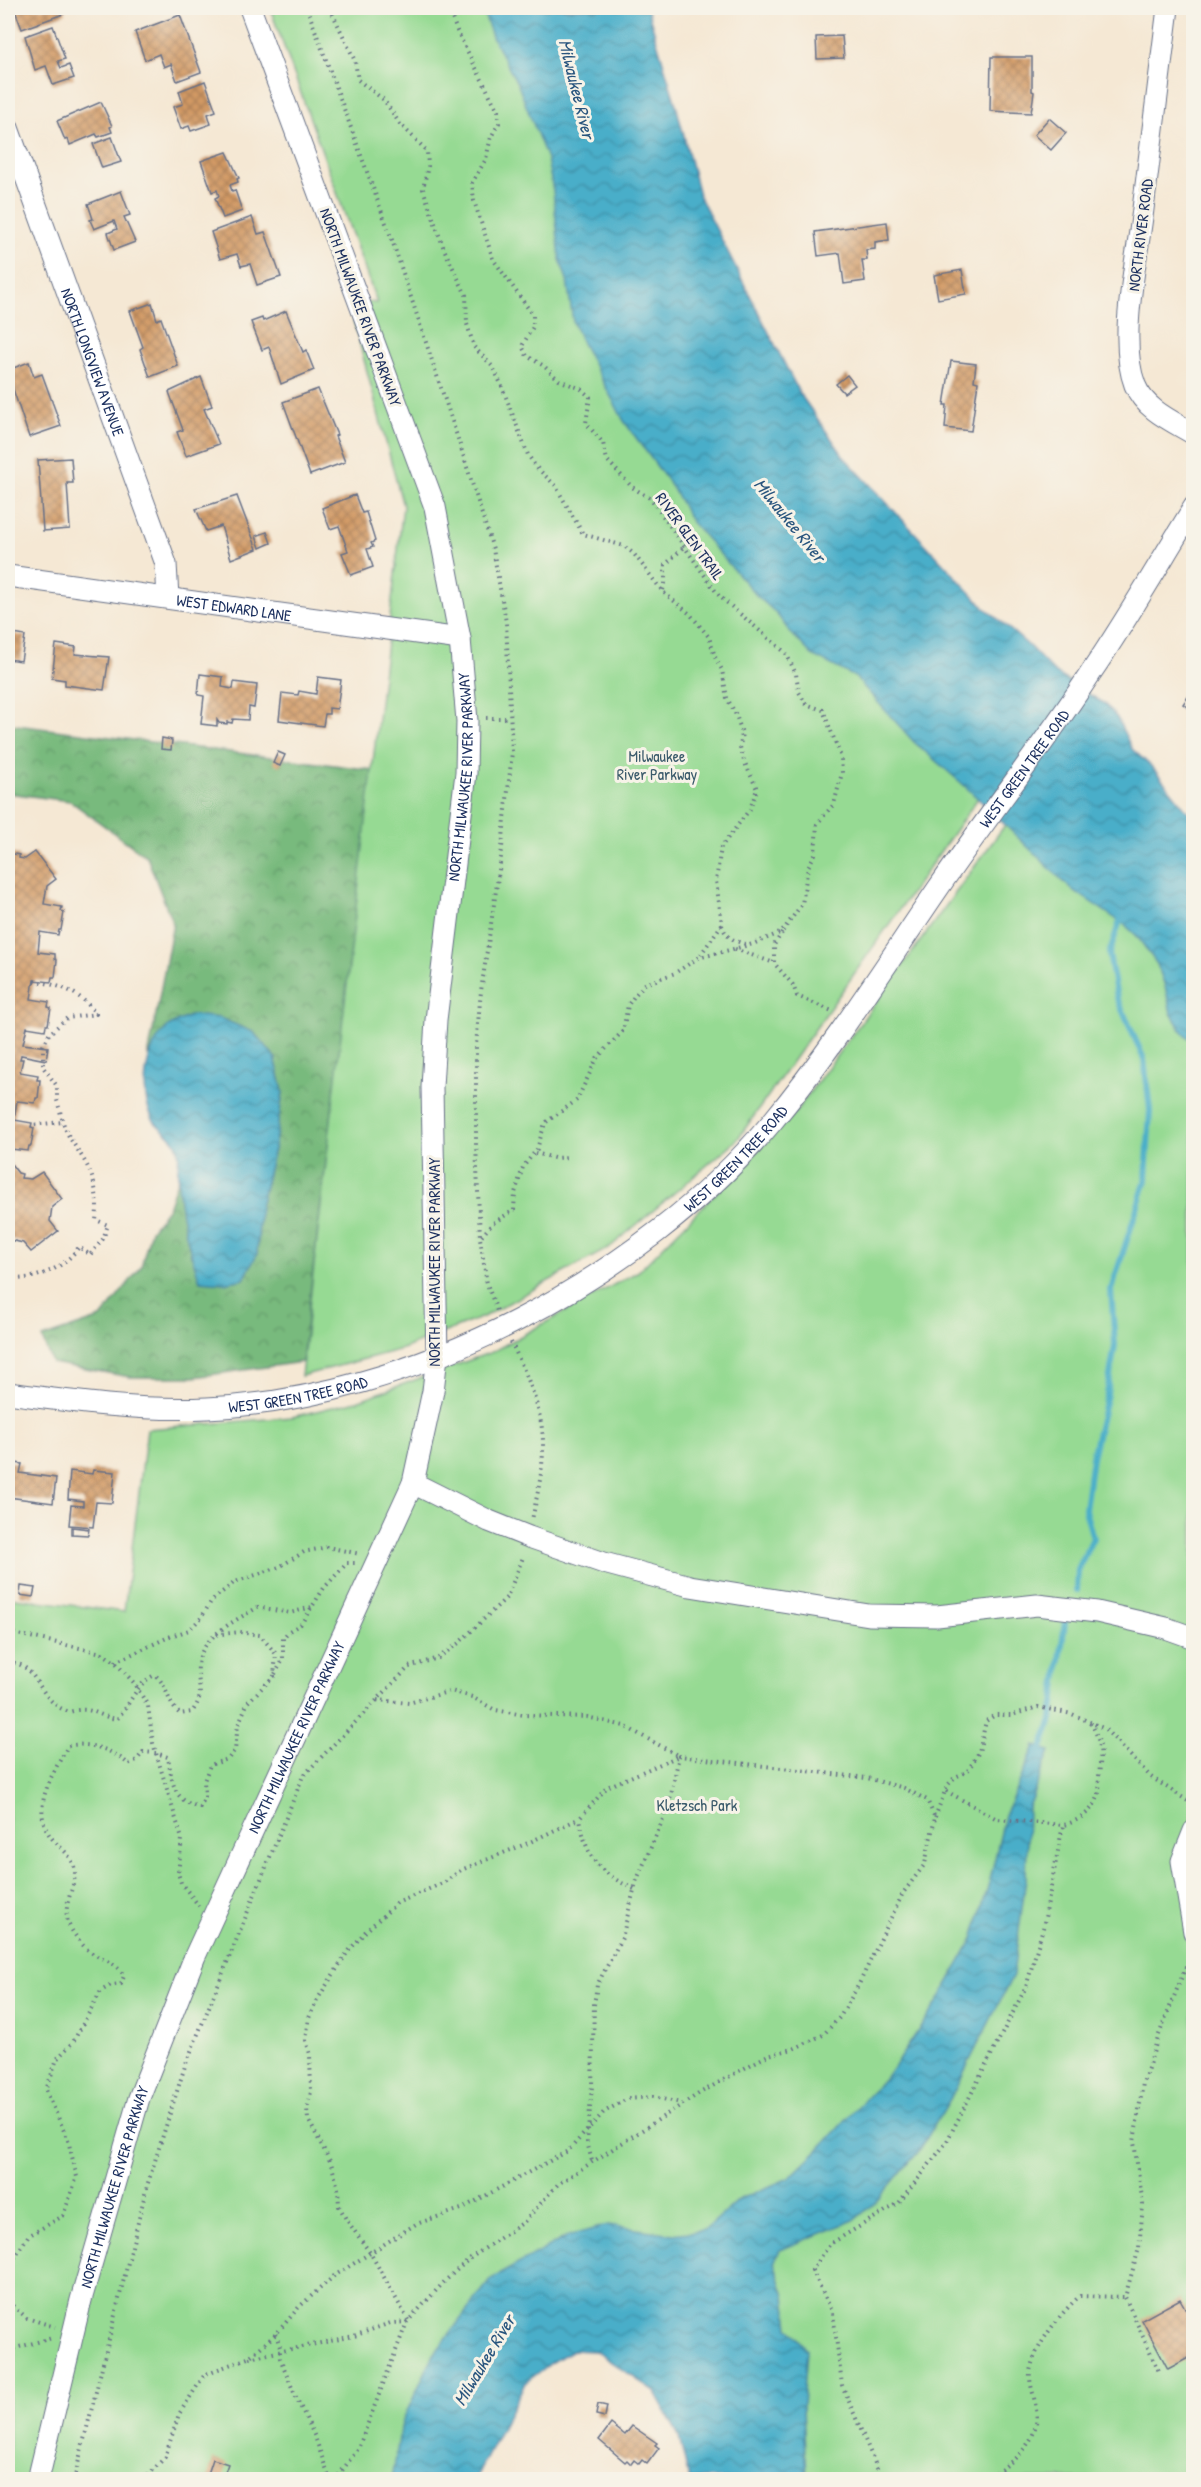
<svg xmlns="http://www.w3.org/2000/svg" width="1201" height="2487" font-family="'Patrick Hand',sans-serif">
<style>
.forest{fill:url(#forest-crowns);stroke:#4a746e;stroke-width:1.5}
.green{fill:#96da93;stroke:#588478;stroke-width:1.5}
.water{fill:url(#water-waves);stroke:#326e94;stroke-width:1.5}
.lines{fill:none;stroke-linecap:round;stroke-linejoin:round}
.stream{stroke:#4aaec9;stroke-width:6}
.building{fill:url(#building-cross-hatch)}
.minor-casing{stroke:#677087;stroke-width:23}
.path{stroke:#677087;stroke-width:4;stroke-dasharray:1.5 4.5;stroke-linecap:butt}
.minor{stroke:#fff;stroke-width:21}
.labels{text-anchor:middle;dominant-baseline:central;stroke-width:6;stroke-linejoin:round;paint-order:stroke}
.street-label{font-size:16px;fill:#1b2f5e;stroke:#f7f3e8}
.park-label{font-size:16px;fill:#3a5a6b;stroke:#f7f3e8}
.water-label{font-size:18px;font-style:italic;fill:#29557e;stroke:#f7f3e8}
</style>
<defs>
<pattern id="forest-crowns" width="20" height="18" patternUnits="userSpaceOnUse" patternTransform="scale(1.5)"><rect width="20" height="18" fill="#78ba7d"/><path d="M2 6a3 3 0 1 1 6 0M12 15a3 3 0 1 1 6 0" fill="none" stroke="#62986a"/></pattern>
<pattern id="water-waves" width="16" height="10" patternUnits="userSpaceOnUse" patternTransform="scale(1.5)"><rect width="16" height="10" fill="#4aaec9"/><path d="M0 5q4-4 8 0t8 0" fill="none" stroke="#3d8ea6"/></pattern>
<pattern id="building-cross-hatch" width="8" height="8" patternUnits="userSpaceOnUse" patternTransform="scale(1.5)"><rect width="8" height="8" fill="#d19964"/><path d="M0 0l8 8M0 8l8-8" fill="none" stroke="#a97d56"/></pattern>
</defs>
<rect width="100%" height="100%" fill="#f7f3e8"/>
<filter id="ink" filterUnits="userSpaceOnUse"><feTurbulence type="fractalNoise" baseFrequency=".0167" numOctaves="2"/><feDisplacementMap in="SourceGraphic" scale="12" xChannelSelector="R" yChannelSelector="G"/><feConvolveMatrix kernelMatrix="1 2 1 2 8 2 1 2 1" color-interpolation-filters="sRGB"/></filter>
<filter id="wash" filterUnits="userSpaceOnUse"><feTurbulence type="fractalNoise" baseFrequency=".008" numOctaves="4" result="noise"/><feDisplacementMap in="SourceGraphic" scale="24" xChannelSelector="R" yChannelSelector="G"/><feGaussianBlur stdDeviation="1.35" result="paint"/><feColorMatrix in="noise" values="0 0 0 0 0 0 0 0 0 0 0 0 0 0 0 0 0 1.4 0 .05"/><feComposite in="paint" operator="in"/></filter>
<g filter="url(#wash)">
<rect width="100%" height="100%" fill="#f5e8d4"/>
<!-- forest -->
<path class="forest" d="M8,724L373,770L302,1362L194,1377H130L52,1363L42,1338L101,1318L141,1267L151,1230L168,1208L178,1178L191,1256L257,1254L260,1206L274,1149L283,1092L275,1057L253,1032L192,1015L166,1028L148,1057L173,924L147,857L70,801L8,793Z"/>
<!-- green -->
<g class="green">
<path d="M270,8H577L981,794L737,1140L609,1248L483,1317L402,1349L301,1376L403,506L348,300L377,303Z"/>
<path d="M1005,825L1193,885V2479H751L587,2293L443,2479L8,2480V1597L124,1612L147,1429L292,1417L357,1401L492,1352L639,1271L794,1114Z"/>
</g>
<!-- water -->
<g class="water">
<path d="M482,8H647L676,105L699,195L800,394L845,458L984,607L1028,645L1054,672L1105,704L1117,718L1132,749L1152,767L1193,818V1042L1183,1033L1171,1013L1165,986L1157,964L1137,936L1125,925L1070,888L966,787L914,742L855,677L812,655L790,632L776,613L757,596L691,521L672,487L624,421L582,343L573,322L567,280L560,259L553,190L547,159L518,85L493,39Z"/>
<path d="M192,1015L220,1018L253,1032L275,1057L283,1092L274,1149L260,1206L257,1254L244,1279L224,1283L200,1281C189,1250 179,1210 178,1177C177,1168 180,1158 178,1150C176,1137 162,1131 155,1122C138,1098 144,1047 167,1028C173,1023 184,1019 192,1015Z"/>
<path d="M1035,1746L1050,1751L1028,1807L1026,1878L1013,1975L952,2096L919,2151L874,2204L854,2220L780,2250L774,2262L785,2296L789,2327L807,2349L803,2406L806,2479H689L679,2436L655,2392L595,2351L572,2350L551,2363L525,2383L475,2479H392L402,2422L433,2356L491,2279L568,2236L608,2225L673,2234L705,2230L740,2199L789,2178L818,2150L891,2071L937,2003L973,1939L991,1876L1005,1815Z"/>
</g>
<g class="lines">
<!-- stream -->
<g class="stream">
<path d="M1077,1590L1078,1569L1093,1538L1085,1510L1092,1457L1107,1394L1115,1345L1111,1290L1146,1180L1150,1110L1144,1059L1117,998L1109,954L1122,915"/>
<path d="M1042,1748L1052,1719L1065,1622"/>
</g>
</g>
<g id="blocks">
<!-- building -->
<g class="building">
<path d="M14,8H64L66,13L22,29Z"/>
<path d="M180,15L201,72L177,81L171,64L164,67L159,54L145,60L135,32Z"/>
<path d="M53,26L65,59L58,61L61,68L69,65L74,78L53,85L46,66L35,70L25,36Z"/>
<path d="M842,36L844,58L817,59L816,37Z"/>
<path d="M991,57H1032V91L1034,92L1031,113L990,111Z"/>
<path d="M205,81L216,111L208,114L211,124L191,131L189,126L181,129L173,107L183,104L179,91Z"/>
<path d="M101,102L112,126L110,127L112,132L98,137L96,134L70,145L68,139L65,140L57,121Z"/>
<path d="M1049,118L1066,133L1051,150L1034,135Z"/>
<path d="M112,137L121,162L102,168L93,144Z"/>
<path d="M227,152L239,178L237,179L238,182L230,185L232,191L235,190L242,211L223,218L215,198L219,196L217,190L212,192L201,161Z"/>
<path d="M121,191L130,215L124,217L135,242L114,250L108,233L117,229L114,221L94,229L90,220L93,219L88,204Z"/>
<path d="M252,217L258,234L265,232L281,277L257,285L250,264L241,266L237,254L220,259L211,232Z"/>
<path d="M887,222L889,240L875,242V249L866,250L867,260H862L865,281L844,284L840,253L818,256L815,232Z"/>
<path d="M962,270L966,294L938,299L934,275Z"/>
<path d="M152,303L157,320L161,318L178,366L150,377L140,349L143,347L130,311Z"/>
<path d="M286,311L303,352L306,350L314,370L281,384L269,347L262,350L251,322L262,318L263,321Z"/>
<path d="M951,361L976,364L974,381L978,382L971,431L945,428L947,405H944Z"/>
<path d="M29,362L34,377L42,374L61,426L29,437L8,374V370Z"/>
<path d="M847,375L855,385L844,393L836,384Z"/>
<path d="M201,377L212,406L204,409L219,444L186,456L177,432L183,430L169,392Z"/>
<path d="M318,389L337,435L335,436L345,462L310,475L283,402Z"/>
<path d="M71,458L73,483H67L70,529L43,531L38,460Z"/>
<path d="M355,495L362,513L366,512L375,541L371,543L373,547L367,549L373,567L351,575L342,553L348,551L339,526L330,529L322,508Z"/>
<path d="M237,496L257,549L231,559L221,526L206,531L196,509Z"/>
<path d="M267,532L271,543L260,548L256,536Z"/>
<path d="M9,633L25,636L21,661L8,659Z"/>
<path d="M56,644L76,647L75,654L109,657L104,690L65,685V680L52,678Z"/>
<path d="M200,674L223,677L222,687L233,689L234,682L257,685L254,708L249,707L248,720L233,719L232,723L227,722V724L219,723L217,720V726L201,724L204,696L198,695Z"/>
<path d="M318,677L341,680L337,709L329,708V714H325L323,726L279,720L282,693L298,695L299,691L316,694Z"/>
<path d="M1190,694L1194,696V712L1183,704Z"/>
<path d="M162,738L172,740L171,750L161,749Z"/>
<path d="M278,752L285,755L280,766L273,763Z"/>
<path d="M35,852L56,879L47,886L44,904L62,907L61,911L64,912L61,930H59L58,935L40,932L38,952L55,954V959L57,960L55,977H52L51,982L34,980L31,999L49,1002L48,1007L51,1008L48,1025H46L45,1030L27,1027L23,1044L48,1047L46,1060L21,1055L20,1059H23L20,1072L38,1075L37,1080H40L38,1098H36L35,1103L17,1101L14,1120L32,1123L31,1127L34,1128L31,1146H29L28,1151L11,1149L9,1159L8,853L19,855V858L25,859Z"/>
<path d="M8,1160L18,1173L22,1174L21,1178L31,1179L42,1172L62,1199L52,1207L50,1221L58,1231L31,1252L23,1243L10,1240L8,1246Z"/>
<path d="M8,1462L22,1464L20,1473L56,1478L53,1503L8,1497Z"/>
<path d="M93,1470L115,1472L112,1503L96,1502L93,1527L69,1525L71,1505L83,1506V1501L68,1499L70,1471L92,1474Z"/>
<path d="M72,1527L89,1529L88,1535L72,1534Z"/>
<path d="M21,1586L35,1588L33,1597L20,1595Z"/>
<path d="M1180,2299L1194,2324V2355L1168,2369L1142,2320Z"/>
<path d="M598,2404L607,2406L605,2417L596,2415Z"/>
<path d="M611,2424L625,2435L632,2426L657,2443L655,2445L659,2448L647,2464L642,2460L639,2464L634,2460L631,2464L627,2460L625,2462L599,2440Z"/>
<path d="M213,2459L228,2464L222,2480H206Z"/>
</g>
</g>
</g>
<g filter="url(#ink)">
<use href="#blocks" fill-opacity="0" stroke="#677087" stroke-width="1.5"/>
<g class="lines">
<!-- minor casing -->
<g class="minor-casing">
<g id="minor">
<path d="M1168,8C1159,77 1151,147 1142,217C1136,264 1118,341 1135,385C1145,410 1172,421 1194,434"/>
<path id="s1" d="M8,128L161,550L166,564L168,597"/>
<path id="s2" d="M8,576L460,639"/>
<path id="s3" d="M8,1393C74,1402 140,1411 207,1408C412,1399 641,1279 772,1122C833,1048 885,966 939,887C989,814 1044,745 1092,671C1128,618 1160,562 1194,507"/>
<path d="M413,1483L489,1521L529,1537L604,1563L690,1586L869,1615L937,1616L1037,1605L1097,1612L1166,1628L1194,1638"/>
<path d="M1194,1831L1182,1861L1194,1932"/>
<path id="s4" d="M38,2480L81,2300L139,2098L195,1956L413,1483L433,1391L437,1356L432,1087L436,1020L466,773L467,721L460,639L435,507L250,8"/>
</g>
</g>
<!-- path -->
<g class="path">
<path d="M307,8L391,237L459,442L493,549L506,622L512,752L501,857L481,991L476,1045V1144L480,1238L487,1284L497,1311"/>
<path d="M330,8L355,61L358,80L384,100L400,124L427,151L428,166L423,189L444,249L466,295L467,324L474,347L493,367L501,384L528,455L536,467L555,485L583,534L624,546L634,554L663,592L690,614L709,637L715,657L722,670L727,698L736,715L742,733L740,747L744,761L757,789L750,809L721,847L716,881L722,924L699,957"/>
<path d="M448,8L457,31L498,111L499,123L491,137L486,159L472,183L474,201L493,259L533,315V327L522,346L527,356L544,366L559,380L581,389L590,397L586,423L603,443L607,460L632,487L651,499L719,596L786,653L796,674L799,692L806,704L823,710L841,757L842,773L834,804L817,824L815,854L808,867L802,904L782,932L753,944L698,958L675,973L645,984L635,995L628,1005L623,1031L597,1058L577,1100L545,1123L537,1149L523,1167L515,1193L514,1210L493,1223L480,1238"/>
<path d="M663,590L665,583V565L685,546"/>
<path d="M486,718H510"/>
<path d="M722,925C726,938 735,942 748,944"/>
<path d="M782,933L774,945V963L793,985L797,996L832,1011"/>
<path d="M735,949L774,963"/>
<path d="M34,981C60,985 79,991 96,1014L67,1018L49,1034L43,1046V1067L57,1086V1100L63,1122"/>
<path d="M535,1153L554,1158L570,1157"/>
<path d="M8,1265L12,1241"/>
<path d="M8,1279C36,1280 62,1270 79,1247L90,1255L103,1239L108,1225L96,1220C99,1199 95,1178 84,1160C76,1146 67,1137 63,1122L31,1125"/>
<path d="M511,1342C524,1369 538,1399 542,1429C546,1459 538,1491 532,1520"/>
<path d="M8,1632L102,1653L115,1662L135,1684L148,1706L153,1743L182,1839L178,1873L181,1883L199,1906"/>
<path d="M8,1662C35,1663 37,1691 56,1705C59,1708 65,1710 69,1712C92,1705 96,1716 117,1719C131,1704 136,1683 155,1675C168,1685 166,1702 180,1714L192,1712C204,1695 199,1692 198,1673C195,1638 234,1622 258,1607L290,1613L312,1607"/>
<path d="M115,1662L171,1636L189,1630L201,1618L212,1600L235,1582L279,1567L304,1552L327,1547L360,1554"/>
<path d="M275,1674L283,1660V1638L289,1631L301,1624L324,1588L347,1563H355"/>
<path d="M377,1700L409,1703L451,1691L472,1697L495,1710L524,1715L587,1717L624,1726L679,1756"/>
<path d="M946,1791L997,1819L1063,1825C1078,1822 1097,1809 1099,1792C1100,1787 1098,1782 1099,1777C1101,1753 1103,1746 1091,1723"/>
<path d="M935,1817L947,1786L955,1777L967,1772L979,1752L986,1721L995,1715H1012L1038,1707L1072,1714L1105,1729L1151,1777L1194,1805"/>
<path d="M634,1889C598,1872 586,1859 580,1818L607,1787L679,1756"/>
<path d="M8,2268L28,2236L63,2216L77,2177L68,2140L46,2090L57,2059L73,2042L101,1991L111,1985L121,1984L124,1976C116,1961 100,1960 88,1950C83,1946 77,1938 73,1932C57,1909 76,1890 75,1871C73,1857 64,1851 55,1842C27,1812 52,1775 68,1746C87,1741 114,1750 128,1764L137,1760L143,1752L156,1753L168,1757C172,1781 173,1802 200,1807L205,1797L204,1781L210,1765L228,1759L235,1750L238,1725L248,1702L274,1676L276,1654L260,1635L240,1632L213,1635"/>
<path d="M8,2302L27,2318L55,2327"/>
<path d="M408,2320L371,2254L346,2219L339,2206L338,2188L331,2163L308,2119L307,2109L311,2092L310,2054L306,2040L309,2018L317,2000L347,1953L365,1932L397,1903L445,1882L461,1870L528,1843L580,1818"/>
<path d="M276,2334L280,2347V2358L295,2395L315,2437L330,2480"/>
<path d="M8,2350L52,2338"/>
<path d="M249,2358L354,2336L390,2323L407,2322"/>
<path d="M1158,2370L1125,2297L1139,2248L1143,2205L1134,2142L1143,2083L1160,2032L1193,1949"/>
<path d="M74,2480L147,2186L185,2066L303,1776L409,1667L438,1658L459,1643L507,1597L524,1555"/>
<path d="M144,2480L165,2457L179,2414L205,2374L248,2358L276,2334L299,2307L334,2276L416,2224L461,2209L568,2151L604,2112L627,2099L653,2097L681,2103"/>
<path d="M335,2480L358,2449L407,2322L446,2280L469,2259L524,2222L558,2184L700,2093L768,2055L793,2049L823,2035L840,2017L859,1984L903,1893L925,1864L935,1818L927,1800L904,1788L867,1778L679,1756L669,1805L636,1882L622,1938L597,1985L594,2005L592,2086L587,2142L592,2161"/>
<path d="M882,2480L842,2385L833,2313L812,2270L830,2244L899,2203L946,2143L1026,1987L1043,1928L1063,1825"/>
<path d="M986,2480C1011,2463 1041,2443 1036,2409C1035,2398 1029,2383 1030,2373C1032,2349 1062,2311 1080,2296L1125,2297"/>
</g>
<!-- minor -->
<use href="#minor" class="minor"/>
</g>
</g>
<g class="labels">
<!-- street labels -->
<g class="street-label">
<text transform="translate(1140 235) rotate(-83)">NORTH RIVER ROAD</text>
<text transform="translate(361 307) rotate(70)">NORTH MILWAUKEE RIVER PARKWAY</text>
<text stroke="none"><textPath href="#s1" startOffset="249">NORTH LONGVIEW AVENUE</textPath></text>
<text transform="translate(690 536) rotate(54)">RIVER GLEN TRAIL</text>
<text stroke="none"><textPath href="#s2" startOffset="228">WEST EDWARD LANE</textPath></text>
<text stroke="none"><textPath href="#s3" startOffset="1284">WEST GREEN TREE ROAD</textPath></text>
<text stroke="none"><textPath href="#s4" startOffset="1779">NORTH MILWAUKEE RIVER PARKWAY</textPath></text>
<text stroke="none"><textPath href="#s3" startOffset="798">WEST GREEN TREE ROAD</textPath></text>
<text transform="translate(434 1262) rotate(-90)">NORTH MILWAUKEE RIVER PARKWAY</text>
<text stroke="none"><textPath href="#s3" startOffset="292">WEST GREEN TREE ROAD</textPath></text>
<text stroke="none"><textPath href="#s4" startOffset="789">NORTH MILWAUKEE RIVER PARKWAY</textPath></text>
<text stroke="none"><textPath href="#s4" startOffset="303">NORTH MILWAUKEE RIVER PARKWAY</textPath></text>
</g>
<!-- park labels -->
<g class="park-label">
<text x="657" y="756">Milwaukee<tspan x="657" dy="18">River Parkway</tspan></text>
<text x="697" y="1805">Kletzsch Park</text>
</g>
<!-- water labels -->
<g class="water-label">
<text transform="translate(577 89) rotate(76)">Milwaukee River</text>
<text transform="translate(790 520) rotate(51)">Milwaukee River</text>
<text transform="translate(484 2360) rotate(-59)">Milwaukee River</text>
</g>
</g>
<!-- margin -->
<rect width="1201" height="2487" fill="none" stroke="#f7f3e8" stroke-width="30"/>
</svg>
